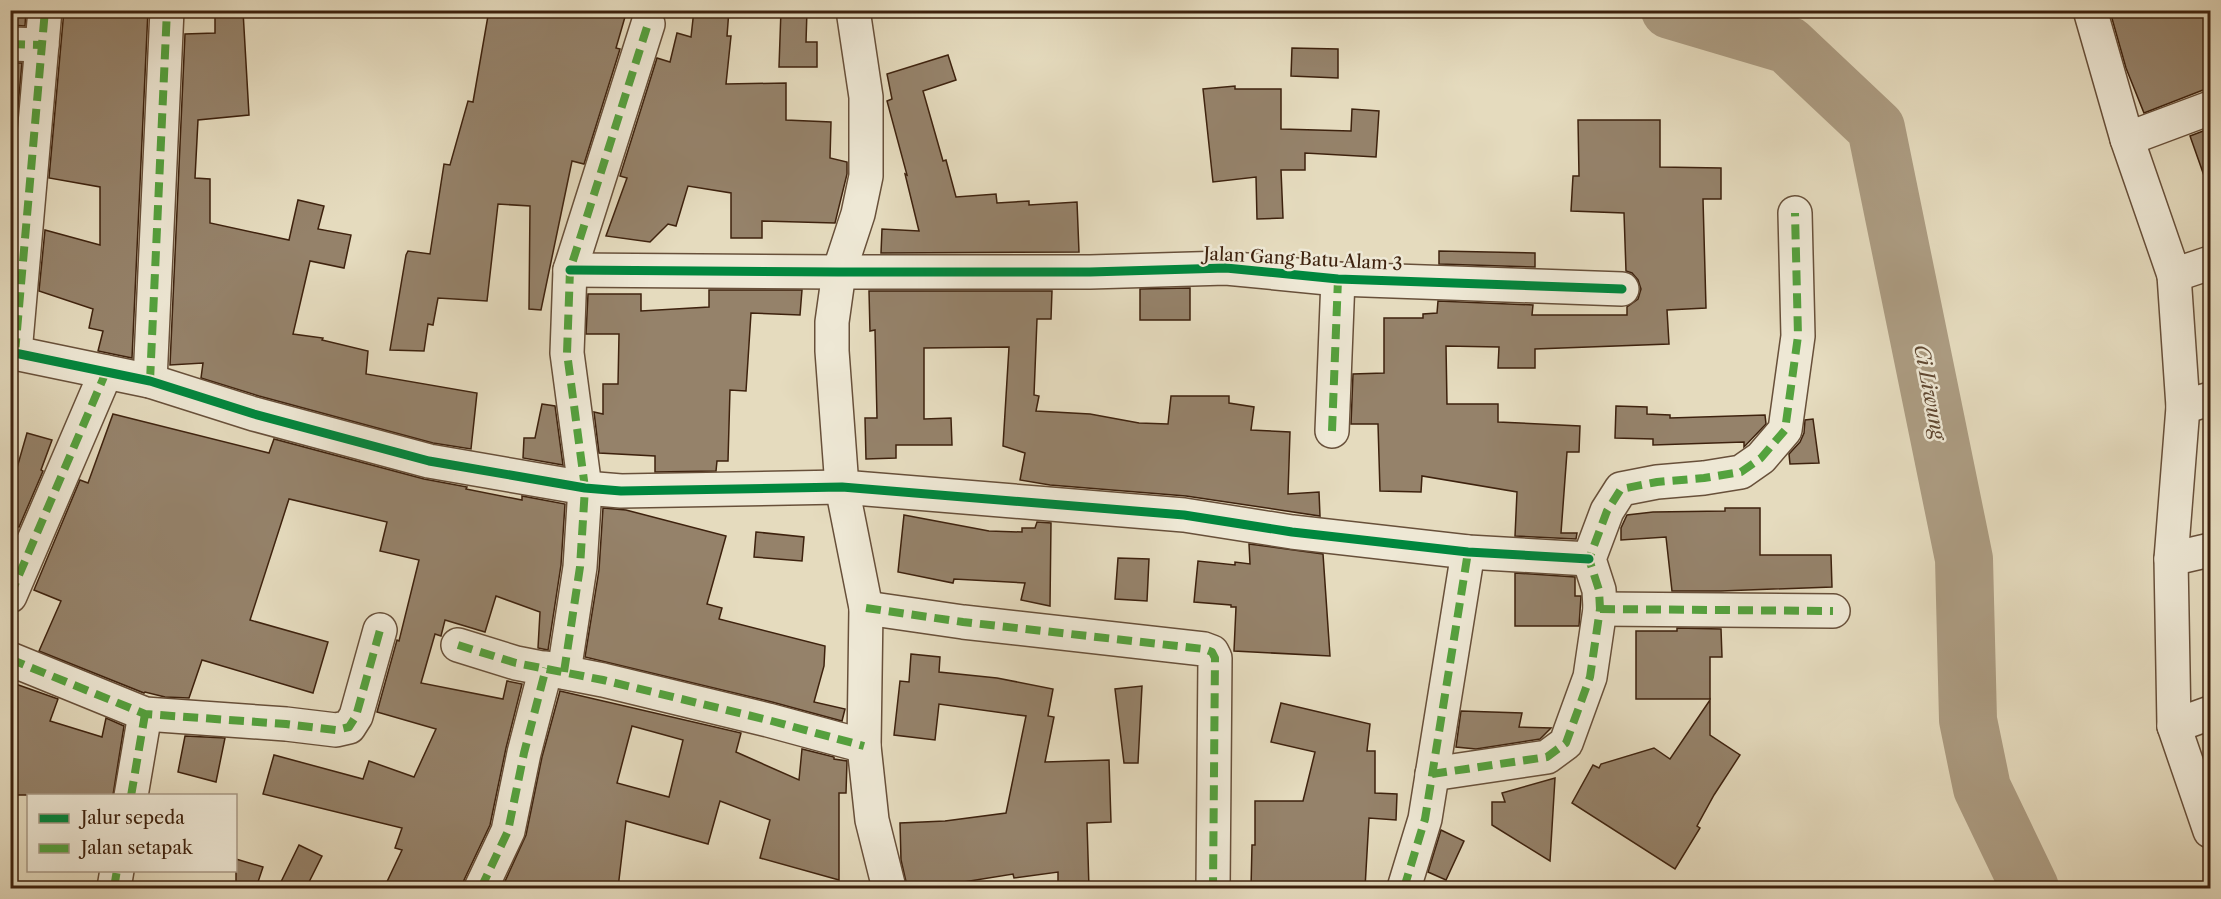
<svg xmlns="http://www.w3.org/2000/svg" width="2221" height="899" font-family="'Libre Caslon Text',serif">
<style>
.lines{fill:none;stroke-linecap:round;stroke-linejoin:round}
.river{stroke:#ac9c82;stroke-width:58}
.building{fill:#95826a;stroke:#3e220e;stroke-width:1.5;fill-rule:evenodd}
.minor-casing{stroke:#68503a;stroke-width:36}
.minor{stroke:#eee8d5;stroke-width:33}
.quiet{stroke:#54a23e;stroke-width:8;stroke-dasharray:15 8;stroke-linecap:butt}
.cycleway-casing{stroke:#eee8d5;stroke-width:13}
.cycleway{stroke:#00873e;stroke-width:9}
.labels{text-anchor:middle;dominant-baseline:central;stroke-width:5;stroke-linejoin:round;paint-order:stroke}
.street-label{font-size:18px;fill:#3e220e;stroke:#eee8d5}
.water-label{font-size:20px;font-style:italic;fill:#5f4731;stroke:#eee8d5}
</style>
<rect width="100%" height="100%" fill="#e5dbbe"/>
<filter id="stains"><feTurbulence type="fractalNoise" baseFrequency=".00333" numOctaves="4"/><feColorMatrix values="0 0 0 0 .2 0 0 0 0 .09 0 0 0 0 .02 0 0 0 .5 -.17"/></filter>
<radialGradient id="worn" r=".72"><stop offset=".6" stop-color="#630" stop-opacity="0"/><stop offset="1" stop-color="#630" stop-opacity=".3"/></radialGradient>
<g class="lines">
<!-- river -->
<path class="river" d="M1670,10L1788,45L1876,128L1964,559L1968,720L1982,788L2030,888"/>
</g>
<!-- building -->
<g class="building">
<path d="M10,10H26L25,26L10,25Z"/>
<path d="M64,10H148L132,358L98,351L103,331L89,328L93,309L39,291L45,230L100,245V187L49,178Z"/>
<path d="M489,10H627L616,48L620,49L584,164L572,161L541,310L529,309L530,206L498,204L487,301L438,298L433,325L428,324L424,351L390,350L406,255L408,251L430,254L444,164L450,165L468,101L473,102Z"/>
<path d="M694,10H729L727,36H731L726,84L786,83V120L831,122L830,158L847,162V174L835,223L762,221V238H731V193L688,186L676,226L668,224L650,242L606,236L627,178L620,176L657,58L670,62L677,33L691,37Z"/>
<path d="M781,10H807L806,42H817V67H779Z"/>
<path d="M2121,10H2211V90H2203L2144,113L2126,68L2111,15Z"/>
<path d="M215,11H243L249,115L198,120L195,178L210,179V223L289,240L298,200L324,206L318,229L351,235L344,268L310,261L293,334L323,338L322,340L368,351L366,374L477,393L471,449L433,443L259,396L201,378L203,363L170,365L185,34L215,33Z"/>
<path d="M1292,48L1338,49V78L1291,76Z"/>
<path d="M948,55L956,80L923,91L943,161L946,160L956,197L996,194L997,203L1029,201V205L1077,202L1079,252L881,253L882,229L919,231L905,174L907,175L887,101L892,99L887,74Z"/>
<path d="M10,63H22L12,172L10,171Z"/>
<path d="M1235,86V89H1281V129L1351,131L1352,109L1379,111L1376,157L1305,153V170H1281L1283,218L1257,219L1256,177L1213,182L1203,89Z"/>
<path d="M1578,120H1660V167L1721,168V199H1703L1706,308L1667,310L1669,344L1535,349V368H1498L1499,347L1446,346L1447,404H1498V422L1580,426L1579,452H1567L1561,533H1577L1576,539L1515,536L1517,492L1422,476L1421,492L1380,491L1378,424H1351L1353,374L1384,373V318H1423V314L1437,313L1438,301L1533,305L1532,315H1627V307L1638,299L1641,289L1638,280L1632,273L1626,271L1624,213L1571,211L1573,176H1579Z"/>
<path d="M2211,128V183L2207,184L2190,136Z"/>
<path d="M1439,251L1535,253V267L1439,264Z"/>
<path d="M1190,288V320H1140V289Z"/>
<path d="M709,290H802L800,315L751,313L746,391L730,390L728,461H717L716,471L655,472V456L599,453L594,412L603,414V384H618L619,334H586L588,294H641V311L709,307Z"/>
<path d="M869,291H1052L1051,319H1037L1034,395L1039,396L1036,411L1090,414L1139,423L1168,424L1171,396H1229V403L1254,407L1251,430L1290,432L1288,494L1319,492L1320,516L1186,496L1050,485L1020,480L1025,453L1003,446L1009,347L924,348V419L951,418L952,445H896V458L866,459L865,418H877L875,330L870,331Z"/>
<path d="M542,404L555,406L563,465L523,458L524,438H535Z"/>
<path d="M1616,406L1647,407V414L1670,415V418L1765,415L1766,424L1744,447V442L1653,445V439L1615,438Z"/>
<path d="M113,414L269,453L274,439L424,479L467,487L466,489L522,500V496L565,504L561,565L548,650L538,648L540,612L496,596L485,632L445,620L441,636L435,634L421,683L503,699L507,681L522,684L506,748L490,825L464,880L462,888H384L402,850L395,848L402,828L263,794L274,755L363,779L369,761L414,777L436,729L377,712L397,640L399,641L419,560L380,551L387,522L289,499L250,620L328,642L313,693L202,660L189,698L165,697L145,692L144,693L39,651L61,601L34,590L80,480L88,483Z"/>
<path d="M1813,419L1819,463L1790,464L1789,454L1800,442L1804,433L1805,420Z"/>
<path d="M27,433L52,440L41,470L43,471L19,527L10,524V492Z"/>
<path d="M603,508L626,510L726,536L707,604L722,608L719,619L825,646L824,666L814,702L845,709L842,721L772,702L585,657L599,570Z"/>
<path d="M1725,508H1760V555H1831L1832,587L1721,591H1672L1666,537L1621,540V528L1627,515L1653,512L1725,511Z"/>
<path d="M904,515L989,531L1022,532V528H1035L1037,522L1051,523L1050,606L1021,600L1025,583L954,579L953,583L898,572Z"/>
<path d="M756,532L804,537L802,561L754,557Z"/>
<path d="M1249,544L1323,554L1330,656L1234,651L1236,607H1231V605L1194,602L1198,561L1235,565V562L1250,564Z"/>
<path d="M1118,558L1149,559L1147,601L1115,599Z"/>
<path d="M1515,573L1575,577V596H1581L1579,626H1515Z"/>
<path d="M1677,628L1721,629L1722,657H1710V699H1636V631H1677Z"/>
<path d="M911,654L940,657L939,672L997,678L1053,689L1048,716L1054,717L1045,762L1109,760L1111,822L1087,823L1089,888H1058V872L1014,878L1013,874L951,884L907,886L901,860L900,823L945,821L1006,813L1026,716L939,704L935,740L894,735L900,681L909,682Z"/>
<path d="M10,682L58,699L50,721L102,737L106,718L124,726L113,795H10Z"/>
<path d="M1142,686L1138,763H1124L1115,689Z"/>
<path d="M560,691L741,733L736,752L799,780L802,749L834,757V759L847,761L846,793H839V880L760,858L770,820L720,801L708,844L626,821L618,888H502L526,835L542,757ZM632,726L683,740L669,797L617,783Z"/>
<path d="M1710,700V735L1740,755L1714,795L1697,826L1700,828L1675,869L1572,803L1593,765L1599,768L1601,764L1654,748L1670,759Z"/>
<path d="M1281,703L1370,724L1367,751H1375V793L1397,794L1396,820L1369,818L1365,888H1251L1252,845H1255V801H1303L1315,752L1271,742Z"/>
<path d="M1461,711L1522,713L1519,727L1551,728L1540,739L1476,749L1456,747Z"/>
<path d="M185,736L225,738L216,782L178,772Z"/>
<path d="M1555,778L1550,861L1492,825V802H1505L1502,793Z"/>
<path d="M1441,830L1464,841L1446,880L1428,872Z"/>
<path d="M299,845L322,856L306,888H278Z"/>
<path d="M236,859L263,867L256,888H236Z"/>
</g>
<g class="lines">
<!-- minor casing -->
<g class="minor-casing">
<g id="minor">
<path d="M853,10L866,97V176L858,214L839,272L832,322V351L842,487L866,608L864,746L872,820L889,888"/>
<path d="M2090,10L2127,139L2174,275L2210,263"/>
<path d="M10,44L42,45"/>
<path d="M2127,139L2210,108"/>
<path d="M570,270L839,272H1090L1226,268L1338,279L1622,289"/>
<path d="M2174,275L2183,407L2210,399"/>
<path d="M10,352L150,381L254,414L429,461L585,488L621,491L842,487L1184,515L1292,532L1468,552L1589,559"/>
<path d="M15,353L45,10"/>
<path d="M150,381L167,10"/>
<path d="M1332,431L1338,279"/>
<path d="M2171,559L2210,550"/>
<path d="M10,596L106,372"/>
<path d="M866,608L963,622L1204,649L1212,652L1215,658L1213,888"/>
<path d="M1600,609L1833,611"/>
<path d="M458,645L516,663L603,680L768,720L864,746"/>
<path d="M10,659L145,714L286,724L336,730L349,727L356,716L380,630"/>
<path d="M564,672L580,567L585,488L567,353L570,270L648,24"/>
<path d="M2210,713L2174,726L2210,831"/>
<path d="M2174,726L2171,559L2183,407"/>
<path d="M1432,774L1547,757L1566,743L1590,677L1600,609L1599,590L1589,559L1607,511L1621,489L1657,482L1704,478L1741,472L1761,458L1785,430L1798,336L1795,213"/>
<path d="M131,796L145,714"/>
<path d="M114,888L117,870"/>
<path d="M481,888L508,831L524,753L546,668"/>
<path d="M1404,888L1425,819L1468,552"/>
</g>
</g>
<!-- minor -->
<use href="#minor" class="minor"/>
<!-- quiet -->
<g class="quiet">
<path d="M10,44L42,45"/>
<path d="M15,353L45,10"/>
<path d="M150,381L167,10"/>
<path d="M1332,431L1338,279"/>
<path d="M10,596L106,372"/>
<path d="M866,608L963,622L1204,649L1212,652L1215,658L1213,888"/>
<path d="M1600,609L1833,611"/>
<path d="M458,645L516,663L603,680L768,720L864,746"/>
<path d="M10,659L145,714L286,724L336,730L349,727L356,716L380,630"/>
<path d="M564,672L580,567L585,488L567,353L570,270L648,24"/>
<path d="M1432,774L1547,757L1566,743L1590,677L1600,609L1599,590L1589,559L1607,511L1621,489L1657,482L1704,478L1741,472L1761,458L1785,430L1798,336L1795,213"/>
<path d="M131,796L145,714"/>
<path d="M114,888L117,870"/>
<path d="M481,888L508,831L524,753L546,668"/>
<path d="M1404,888L1425,819L1468,552"/>
</g>
<!-- cycleway casing -->
<g class="cycleway-casing">
<g id="cycleway">
<path d="M570,270L839,272H1090L1226,268L1338,279L1622,289"/>
<path d="M10,352L150,381L254,414L429,461L585,488L621,491L842,487L1184,515L1292,532L1468,552L1589,559"/>
</g>
</g>
<!-- cycleway -->
<use href="#cycleway" class="cycleway"/>
</g>
<g class="labels">
<!-- street labels -->
<g class="street-label">
<text transform="translate(1303 259) rotate(3)">Jalan Gang Batu Alam 3</text>
</g>
<!-- water labels -->
<g class="water-label">
<text transform="translate(1930 392) rotate(79)">Ci Liwung</text>
</g>
</g>
<!-- margin -->
<rect width="2221" height="899" fill="none" stroke="#e5dbbe" stroke-width="36"/>
<rect x="12" y="12" width="2197" height="875" fill="none" stroke="#3e220e" stroke-width="3"/>
<rect x="18" y="18" width="2185" height="863" fill="none" stroke="#3e220e" stroke-width="1.5"/>
<!-- legend -->
<rect x="27" y="794" width="210" height="78" fill="#eee8d5" stroke="#a89985" stroke-width="1.5"/>
<rect x="39" y="814" width="30" height="9" fill="#00873e" stroke="#a89985" stroke-width="1.5"/>
<text x="81" y="824" font-size="18" fill="#3e220e">Jalur sepeda</text>
<rect x="39" y="844" width="30" height="9" fill="#54a23e" stroke="#a89985" stroke-width="1.5"/>
<text x="81" y="854" font-size="18" fill="#3e220e">Jalan setapak</text>
<rect width="100%" height="100%" filter="url(#stains)"/>
<rect width="100%" height="100%" fill="url(#worn)"/>
</svg>
